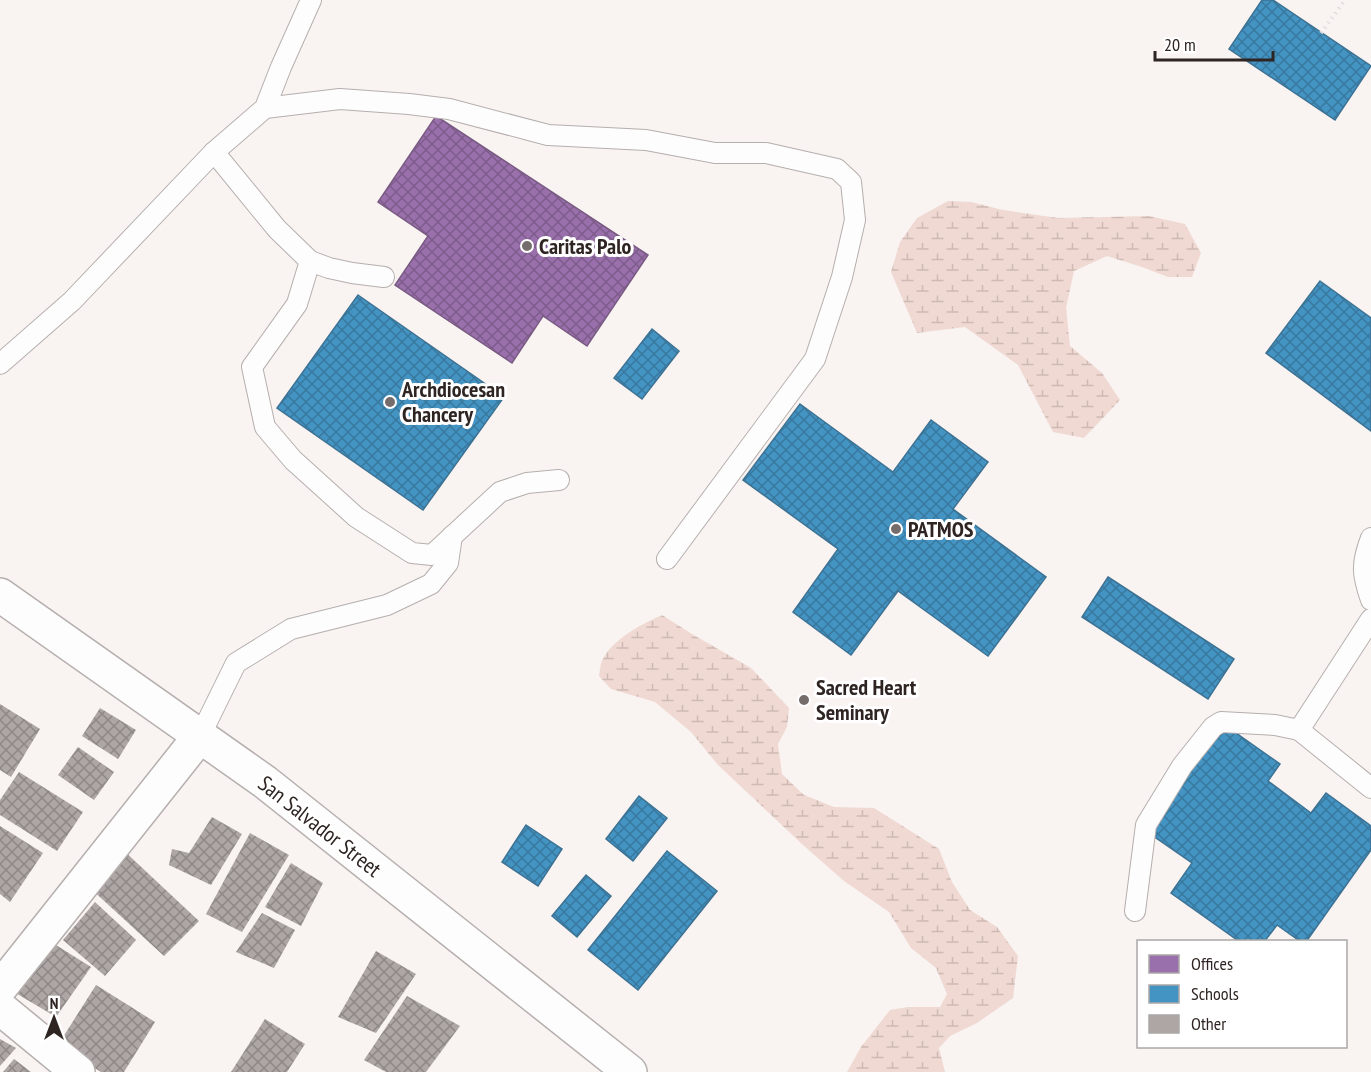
<svg xmlns="http://www.w3.org/2000/svg" width="1371" height="1072" font-family="'PT Sans Narrow',sans-serif">
<style>
.wetland{fill:url(#wetland-marsh)}
.offices{fill:url(#offices-cross-hatch);stroke:#795a82;stroke-width:1.5}
.schools{fill:url(#schools-cross-hatch);stroke:#3d7293;stroke-width:1.5}
.building{fill:url(#building-cross-hatch)}
.lines{fill:none;stroke-linecap:round;stroke-linejoin:round}
.service-casing{stroke:#b5afad;stroke-width:22}
.minor-casing{stroke:#b5afad;stroke-width:36}
.trunk-casing{stroke:#b5afad;stroke-width:36}
.path{stroke:#e0dfde;stroke-width:4;stroke-dasharray:1.5 4.5;stroke-linecap:butt}
.service{stroke:#fefdfd;stroke-width:20}
.minor{stroke:#fefdfd;stroke-width:33}
.trunk{stroke:#fefdfd;stroke-width:33}
.poi-dot{fill:#756d6b;stroke:#fff;stroke-width:2}
.labels{text-anchor:middle;dominant-baseline:central;stroke-width:6;stroke-linejoin:round;paint-order:stroke}
.poi-label{font-size:22px;font-weight:bold;fill:#2e2522;stroke:#fff;text-anchor:start}
.street-label{font-size:22px;fill:#2e2522;stroke:#fff}
</style>
<defs>
<pattern id="wetland-marsh" width="20" height="14" patternUnits="userSpaceOnUse" patternTransform="scale(1.5)"><rect width="20" height="14" fill="#f0d9d2"/><path d="M1 5h8M5 5V1M11 12h8M15 12V8" fill="none" stroke="#cebab4"/></pattern>
<pattern id="offices-cross-hatch" width="8" height="8" patternUnits="userSpaceOnUse" patternTransform="scale(1.5)"><rect width="8" height="8" fill="#9970ab"/><path d="M0 0l8 8M0 8l8-8" fill="none" stroke="#7d5c8b"/></pattern>
<pattern id="schools-cross-hatch" width="8" height="8" patternUnits="userSpaceOnUse" patternTransform="scale(1.5)"><rect width="8" height="8" fill="#4393c3"/><path d="M0 0l8 8M0 8l8-8" fill="none" stroke="#38789e"/></pattern>
<pattern id="building-cross-hatch" width="8" height="8" patternUnits="userSpaceOnUse" patternTransform="scale(1.5)"><rect width="8" height="8" fill="#ada6a4"/><path d="M0 0l8 8M0 8l8-8" fill="none" stroke="#8d8785"/></pattern>
</defs>
<rect width="100%" height="100%" fill="#f9f3f2"/>
<!-- wetland -->
<g class="wetland">
<path d="M948,201L971,202L1003,210L1058,218L1149,216L1185,224L1201,253L1192,277H1168L1142,267L1107,256L1074,271L1066,308L1070,346L1102,373L1120,400L1084,438L1053,432L1018,365L965,327L917,333L891,272L900,242L917,218Z"/>
<path d="M662,615L692,634L751,668L789,708L787,727L778,744L782,774L804,795L834,807L874,808L939,849L952,882L970,910L997,927L1018,956L1013,998L977,1023L950,1036L939,1048L945,1072H847L861,1047L890,1010L908,1007H940L947,994L936,968L911,948L889,912L844,881L803,845L718,765L691,732L655,702L611,689L599,676C600,671 600,665 602,661C612,639 642,624 662,615Z"/>
</g>
<!-- offices -->
<path class="offices" d="M436,116L648,255L587,346L543,316L512,363L395,285L428,236L378,202Z"/>
<!-- schools -->
<g class="schools">
<path d="M1262,0H1273L1371,66L1335,120L1229,49Z"/>
<path d="M1320,281L1371,318V431L1266,353Z"/>
<path d="M358,295L504,397L423,510L277,408Z"/>
<path d="M652,329L679,351L642,399L614,378Z"/>
<path d="M800,404L893,472L931,420L988,462L953,509L1046,577L988,656L898,591L851,655L793,612L838,549L743,480Z"/>
<path d="M1108,577L1234,659L1208,699L1082,617Z"/>
<path d="M1222,723L1280,764L1268,781L1311,813L1326,793L1371,826V850L1306,942H1301L1277,925L1264,942H1240L1171,893L1192,863L1146,831Z"/>
<path d="M639,796L667,818L633,861L606,839Z"/>
<path d="M526,825L562,849L538,886L502,862Z"/>
<path d="M667,851L717,891L638,990L588,950Z"/>
<path d="M586,875L611,896L577,937L552,916Z"/>
</g>
<!-- building -->
<g class="building">
<path d="M0,704L40,729L11,777L0,770Z"/>
<path d="M100,708L136,730L118,759L82,736Z"/>
<path d="M78,747L114,772L94,800L58,775Z"/>
<path d="M19,772L83,812L57,851L0,815V800Z"/>
<path d="M212,817L242,834L211,885L169,865L172,849L189,853Z"/>
<path d="M0,826L43,853L10,902L0,894Z"/>
<path d="M250,833L289,855L242,932L206,914Z"/>
<path d="M122,849L199,921L164,956L89,887Z"/>
<path d="M291,863L323,883L301,926L265,907Z"/>
<path d="M95,902L136,940L105,976L63,940Z"/>
<path d="M262,913L295,930L274,968L236,952Z"/>
<path d="M48,940L91,967L56,1017L9,989Z"/>
<path d="M376,951L416,974L376,1033L338,1017Z"/>
<path d="M96,985L155,1022L124,1072H101L58,1045Z"/>
<path d="M407,996L460,1026L426,1072H386L364,1060Z"/>
<path d="M265,1019L305,1044L287,1072H231Z"/>
<path d="M0,1039L16,1048L0,1066Z"/>
<path d="M14,1059L31,1072H3Z"/>
</g>
<g class="lines">
<!-- service casing -->
<g class="service-casing">
<g id="service">
<path d="M265,108L340,99L409,104L449,109L548,135L646,140L715,153H766L837,169L851,182L855,220L842,277L815,359L667,559"/>
<path d="M214,152L277,229L310,261L329,268L352,273L384,277"/>
<path d="M310,261L297,304L252,367L265,427L293,460L356,517L412,553L432,555L500,492L527,483L559,480"/>
<path d="M0,364L72,301L214,152L265,108L281,67L311,0"/>
<path d="M1371,538C1361,564 1362,574 1371,600"/>
<path d="M1371,619L1299,730L1371,788"/>
<path d="M200,736L236,663L291,629L387,605L431,584L448,563L452,536"/>
<path d="M1135,911L1146,825L1182,766L1213,727L1221,722L1275,725L1299,730"/>
</g>
</g>
<!-- minor casing -->
<g class="minor-casing">
<g id="minor">
<path d="M0,988L200,736"/>
<path d="M0,1008L78,1072"/>
</g>
</g>
<!-- trunk casing -->
<g class="trunk-casing">
<path id="trunk" d="M0,595L265,782L630,1072"/>
</g>
<!-- path -->
<path class="path" d="M1321,33L1345,0"/>
<!-- service -->
<use href="#service" class="service"/>
<!-- minor -->
<use href="#minor" class="minor"/>
<!-- trunk -->
<use href="#trunk" class="trunk"/>
</g>
<!-- markers -->
<g class="poi-dot">
<circle cx="527" cy="246" r="6"/>
<circle cx="390" cy="402" r="6"/>
<circle cx="896" cy="529" r="6"/>
<circle cx="804" cy="700" r="6"/>
</g>
<g class="labels">
<!-- poi labels -->
<g class="poi-label">
<text x="539" y="246">Caritas Palo</text>
<text x="402" y="389">Archdiocesan<tspan x="402" dy="25">Chancery</tspan></text>
<text x="908" y="529">PATMOS</text>
<text x="816" y="687">Sacred Heart<tspan x="816" dy="25">Seminary</tspan></text>
</g>
<!-- street labels -->
<g class="street-label">
<text transform="translate(320 826) rotate(38)">San Salvador Street</text>
</g>
</g>
<!-- legend -->
<rect x="1137" y="940" width="210" height="108" fill="#ffffff" stroke="#aba8a7" stroke-width="1.5"/>
<rect x="1149" y="955" width="30" height="18" fill="#9970ab" stroke="#aba8a7" stroke-width="1.5"/>
<text x="1191" y="970" font-size="18" fill="#2e2522">Offices</text>
<rect x="1149" y="985" width="30" height="18" fill="#4393c3" stroke="#aba8a7" stroke-width="1.5"/>
<text x="1191" y="1000" font-size="18" fill="#2e2522">Schools</text>
<rect x="1149" y="1015" width="30" height="18" fill="#ada6a4" stroke="#aba8a7" stroke-width="1.5"/>
<text x="1191" y="1030" font-size="18" fill="#2e2522">Other</text>
<!-- north arrow -->
<g transform="translate(54 1018)" stroke="#ffffff" stroke-width="4.5" paint-order="stroke">
<path d="M0-4.5L10 22L0 15L-10 22Z" fill="#2e2522"/>
<text y="-9" font-size="16" font-weight="bold" text-anchor="middle" fill="#2e2522">N</text>
</g>
<!-- scale -->
<path d="M1155 51v9h118v-9" fill="none" stroke="#2e2522" stroke-width="3"/>
<text x="1164" y="51" font-size="18" fill="#2e2522" stroke="#ffffff" stroke-width="4.5" paint-order="stroke">20 m</text>
</svg>
